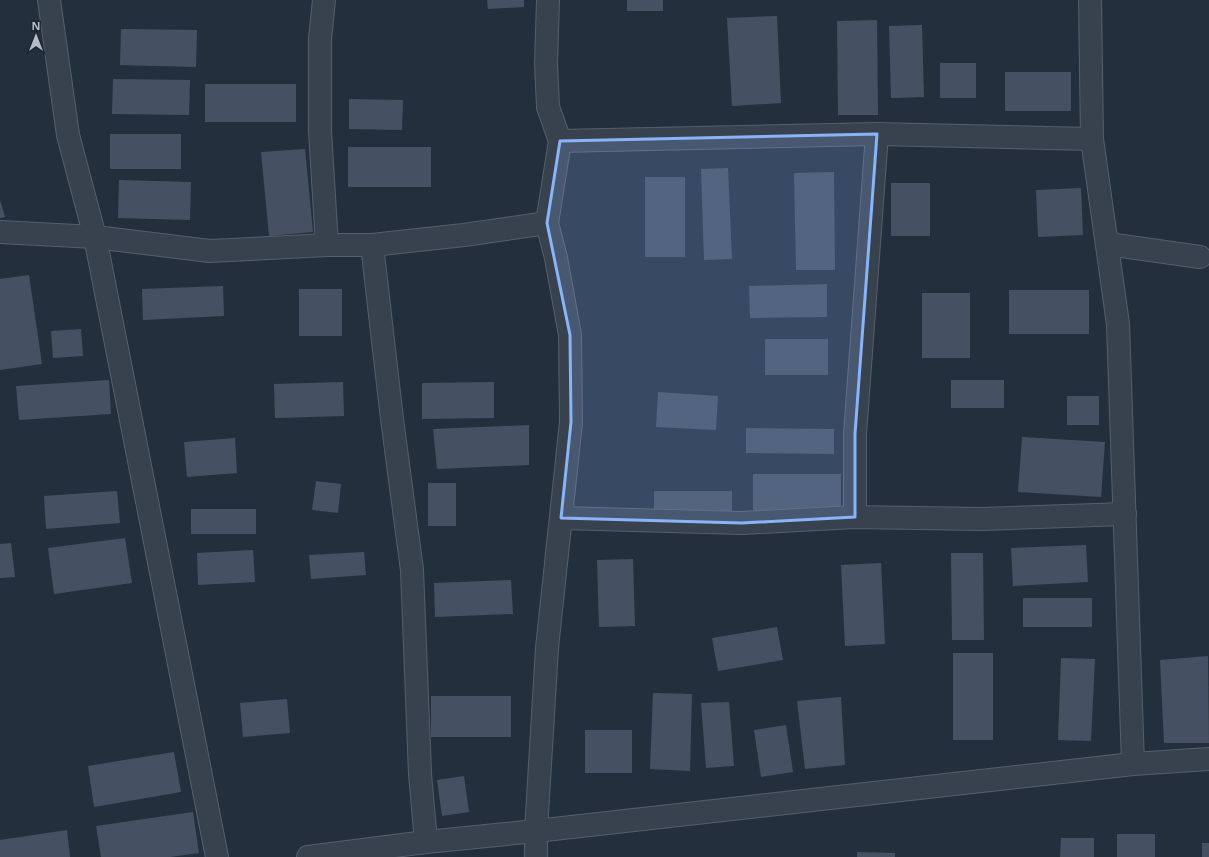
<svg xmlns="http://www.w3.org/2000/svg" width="1209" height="857" font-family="'Open Sans',sans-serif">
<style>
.building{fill:#455162}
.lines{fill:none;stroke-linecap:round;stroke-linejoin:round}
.minor-casing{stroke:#565f6c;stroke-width:24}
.minor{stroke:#38414e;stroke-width:22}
.marked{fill:#8ab4f8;fill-opacity:0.2;stroke:#8ab4f8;stroke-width:3;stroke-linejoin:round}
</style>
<rect width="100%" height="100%" fill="#242f3e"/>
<!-- building -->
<g class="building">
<path d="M487,0H524V7L488,9Z"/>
<rect x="627" y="0" width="36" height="11"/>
<path d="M777,16L781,103L732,106L727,18Z"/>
<path d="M877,20L878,115H838L837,21Z"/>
<path d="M922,25L924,97L891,98L889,26Z"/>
<path d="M121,29L197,30L196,67L120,65Z"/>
<rect x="940" y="63" width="36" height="35"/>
<rect x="1005" y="72" width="66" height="39"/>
<path d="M113,79L190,80L189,115L112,114Z"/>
<rect x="205" y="84" width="91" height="38"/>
<path d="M349,99L403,100L402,130L349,129Z"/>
<rect x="110" y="134" width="71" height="35"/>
<rect x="348" y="147" width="83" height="40"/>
<path d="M305,149L313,232L269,236L261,152Z"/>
<path d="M728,168L732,259L704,260L701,169Z"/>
<path d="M834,172L835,270H796L794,173Z"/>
<rect x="645" y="177" width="40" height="80"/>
<path d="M119,180L191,182L190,220L118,218Z"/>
<rect x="891" y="183" width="39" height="53"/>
<path d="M1081,188L1083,235L1038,237L1036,190Z"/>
<path d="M0,200L5,217L0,218Z"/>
<path d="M29,275L42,364L0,370V279Z"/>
<path d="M827,284V317L750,318L749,286Z"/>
<path d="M223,286L224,316L143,320L142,289Z"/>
<rect x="299" y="289" width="43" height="47"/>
<rect x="1009" y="290" width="80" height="44"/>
<rect x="922" y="293" width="48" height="65"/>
<path d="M81,329L83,356L53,358L51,331Z"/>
<rect x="765" y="339" width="63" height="36"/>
<path d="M109,380L111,414L19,420L16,386Z"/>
<rect x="951" y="380" width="53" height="28"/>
<path d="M343,382L344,416L275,418L274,384Z"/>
<path d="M494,382V418L422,419V383Z"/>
<path d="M658,392L718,396L716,430L656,427Z"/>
<rect x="1067" y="396" width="32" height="29"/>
<path d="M529,425V465L437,469L433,429Z"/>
<path d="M746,428L834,429V454L746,453Z"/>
<path d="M1022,437L1105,442L1101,497L1018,492Z"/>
<path d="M235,438L237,473L187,477L184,442Z"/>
<rect x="753" y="474" width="88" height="38"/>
<path d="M316,481L341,484L338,513L312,510Z"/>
<rect x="428" y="483" width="28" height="43"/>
<path d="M117,491L120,523L46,529L44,496Z"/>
<rect x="654" y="491" width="78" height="30"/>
<rect x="191" y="509" width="65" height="25"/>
<path d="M125,538L132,583L54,594L48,548Z"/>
<path d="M11,543L15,577L0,578V544Z"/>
<path d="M1086,545L1088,582L1013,586L1011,548Z"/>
<path d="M253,550L255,582L198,585L197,553Z"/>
<path d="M364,552L366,575L311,579L309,555Z"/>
<path d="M951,553H983L984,640H952Z"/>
<path d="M633,559L635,626L599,627L597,560Z"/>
<path d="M881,563L885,644L845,646L841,565Z"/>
<path d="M511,580L513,614L435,617L434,583Z"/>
<rect x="1023" y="598" width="69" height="29"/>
<path d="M777,627L783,660L718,671L712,638Z"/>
<rect x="953" y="653" width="40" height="87"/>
<path d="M1208,656L1209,743H1164L1160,660Z"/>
<path d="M1061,658L1095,659L1091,741L1058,740Z"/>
<path d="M653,693L692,694L690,771L650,769Z"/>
<rect x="431" y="696" width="80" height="41"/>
<path d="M841,697L845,765L805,769L797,701Z"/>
<path d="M287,699L290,733L243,737L240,703Z"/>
<path d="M729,702L734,766L706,768L701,703Z"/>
<path d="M786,725L793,772L761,777L754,730Z"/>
<rect x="585" y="730" width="47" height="43"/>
<path d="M174,752L181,792L94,807L88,766Z"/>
<path d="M464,776L469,812L442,816L437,780Z"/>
<path d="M193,812L199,853L170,857H101L96,826Z"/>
<path d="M67,830L70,857H0V840Z"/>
<rect x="1117" y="834" width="38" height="23"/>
<path d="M1061,838H1094V857H1060Z"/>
<rect x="1202" y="843" width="7" height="14"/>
<path d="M857,852L895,853V857H857Z"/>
</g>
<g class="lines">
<!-- minor casing -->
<g class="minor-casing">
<g id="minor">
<path d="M49,0L68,135L95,237L217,857"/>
<path d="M324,0L320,39V131L327,245"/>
<path d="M1090,0L1092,139L1118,324L1133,764"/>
<path d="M560,141L877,134L1092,139"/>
<path d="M0,232L95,237L210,251L327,245H372L464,235L547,223"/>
<path d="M1108,244L1200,257"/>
<path d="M372,245L392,419L412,570L420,774L426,842"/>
<path d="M855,517V434L877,134"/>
<path d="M561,518L742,523L855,517L982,519L1125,514"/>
<path d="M308,857L426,842L536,831L1133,764L1209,759"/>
<path d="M536,857V831L547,648L571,422L570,335L556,258L547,223L560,141L548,107L546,64L548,0"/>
</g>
</g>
<!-- minor -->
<use href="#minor" class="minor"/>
</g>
<!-- marked area -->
<path class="marked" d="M877,134L855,434V517L742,523L561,518L571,422L570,335L547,223L560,141Z"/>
<!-- north arrow -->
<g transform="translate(36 36)" stroke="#1d2633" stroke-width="3" paint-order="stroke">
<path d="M0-3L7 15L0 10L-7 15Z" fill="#b4bcc9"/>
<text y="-6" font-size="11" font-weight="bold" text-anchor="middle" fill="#b4bcc9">N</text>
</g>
</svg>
